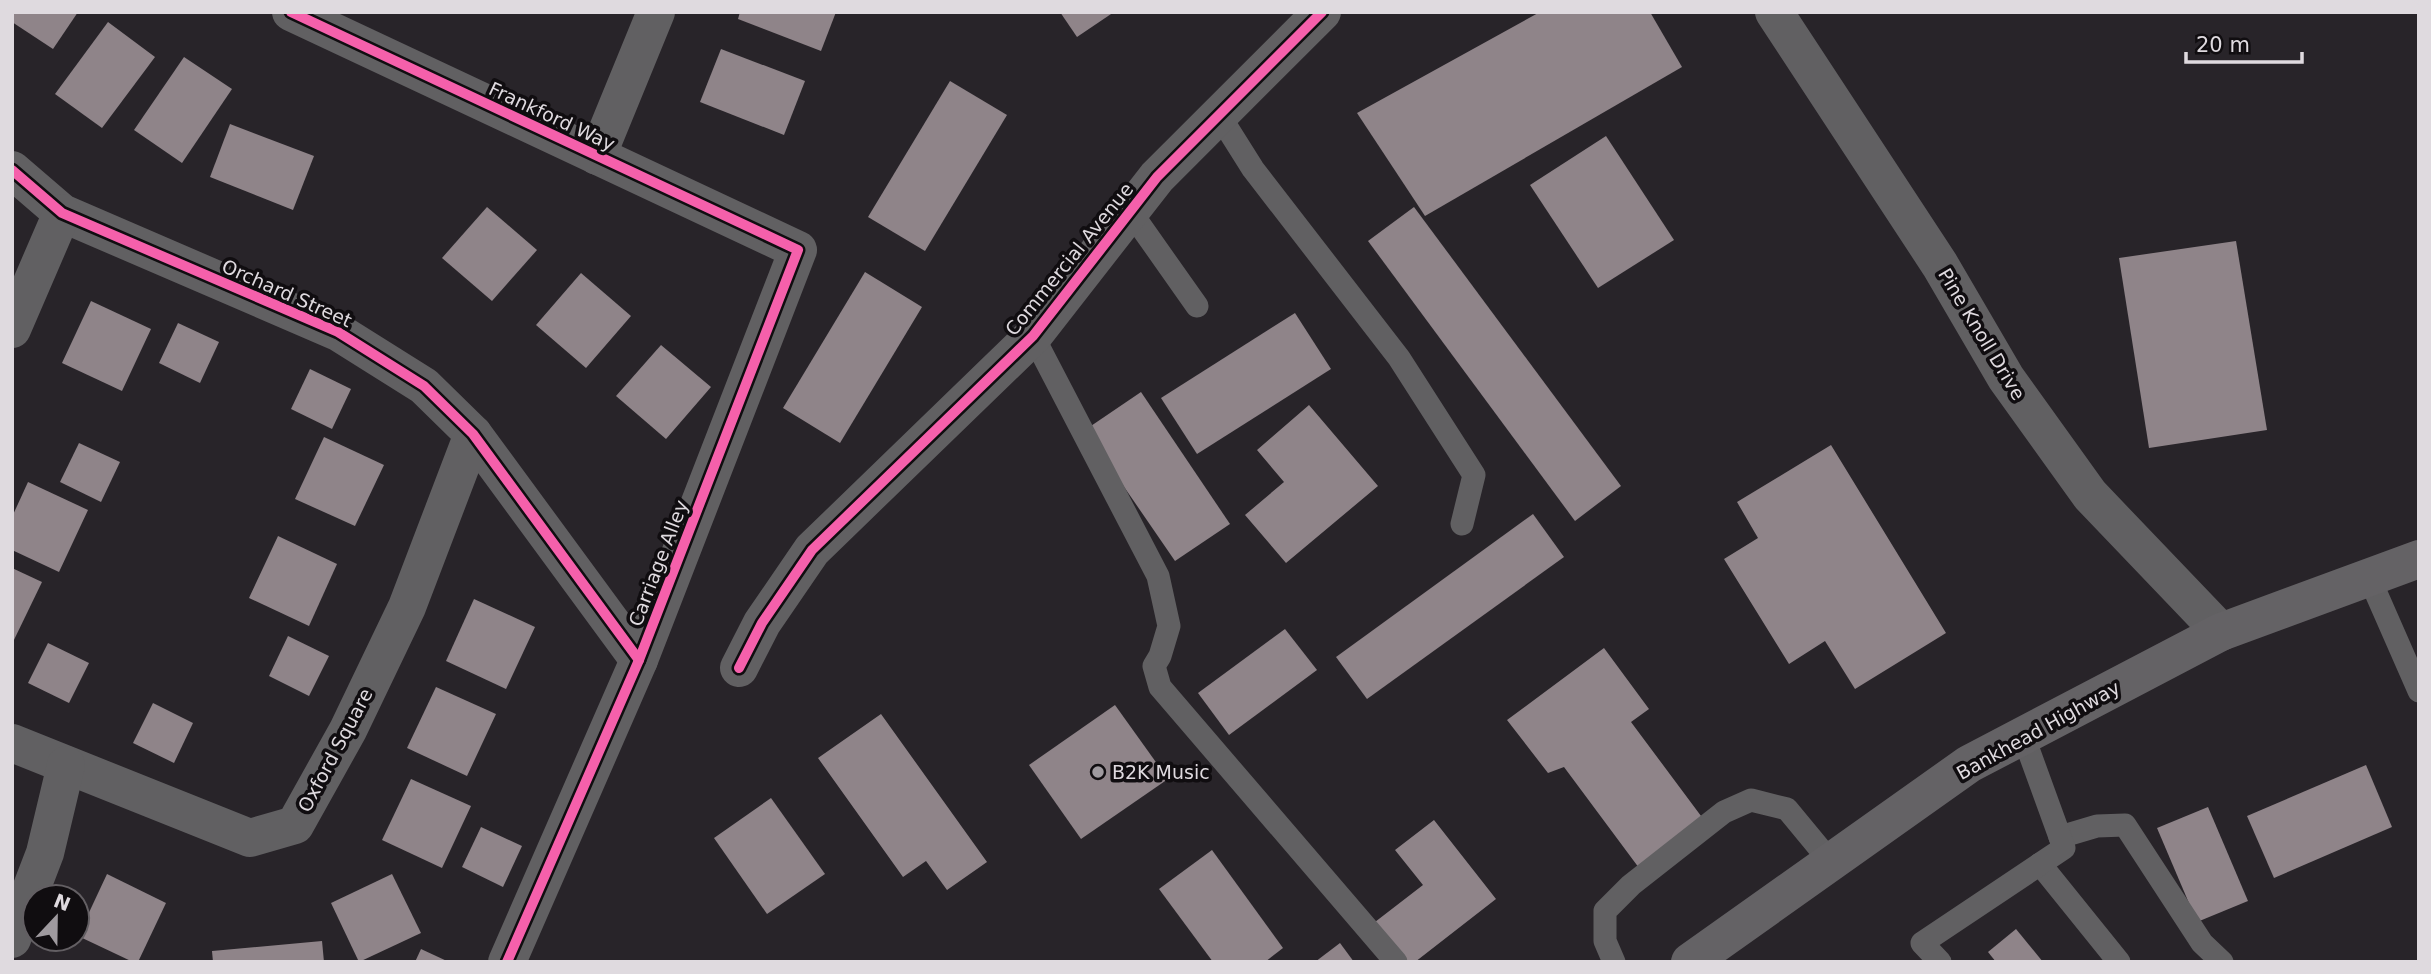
<svg xmlns="http://www.w3.org/2000/svg" width="2431" height="974" font-family="'DejaVu Sans',sans-serif">
<style>
.building{fill:#8f8489}
.lines{fill:none;stroke-linecap:round;stroke-linejoin:round}
.lane{stroke:#616062;stroke-width:23}
.street{stroke:#616062;stroke-width:38}
.secondary{stroke:#646265;stroke-width:38}
.cycleway-casing{stroke:#100d10;stroke-width:15}
.cycleway{stroke:#f560ab;stroke-width:10}
.poi-dot{fill:#9f9a9f;stroke:#100d10;stroke-width:2.5}
.labels{text-anchor:middle;dominant-baseline:central;stroke-width:7;stroke-linejoin:round;paint-order:stroke}
.street-label{font-size:19px;fill:#dfdadf;stroke:#100d10}
.poi-label{font-size:19px;fill:#dfdadf;stroke:#100d10;text-anchor:start}
</style>
<rect width="100%" height="100%" fill="#282429"/>
<!-- building -->
<g class="building">
<path d="M12,12H78L53,49L12,22Z"/>
<path d="M740,12H836L821,51L738,19Z"/>
<path d="M1060,12H1114L1077,37Z"/>
<path d="M1540,12H1650L1682,67L1425,216L1357,113Z"/>
<path d="M108,22L155,57L102,128L55,94Z"/>
<path d="M721,49L805,81L784,135L700,102Z"/>
<path d="M184,57L232,89L182,163L134,130Z"/>
<path d="M950,81L1007,115L925,251L868,217Z"/>
<path d="M230,124L314,156L293,210L210,177Z"/>
<path d="M1606,136L1674,240L1598,288L1530,185Z"/>
<path d="M487,207L537,250L492,301L442,258Z"/>
<path d="M1414,207L1621,486L1575,521L1368,241Z"/>
<path d="M2236,241L2267,430L2149,448L2119,258Z"/>
<path d="M865,272L922,307L840,443L783,408Z"/>
<path d="M581,273L631,316L586,368L536,325Z"/>
<path d="M91,301L151,329L122,391L62,363Z"/>
<path d="M1295,313L1331,369L1197,454L1161,398Z"/>
<path d="M178,323L219,342L200,383L159,363Z"/>
<path d="M661,345L711,387L666,439L616,396Z"/>
<path d="M310,369L351,389L332,429L291,409Z"/>
<path d="M1141,392L1230,524L1175,561L1085,430Z"/>
<path d="M1309,405L1378,486L1286,563L1245,515L1284,482L1257,450Z"/>
<path d="M324,437L384,465L355,526L295,499Z"/>
<path d="M79,443L120,462L101,502L60,482Z"/>
<path d="M1831,445L1946,633L1855,689L1825,641L1789,664L1724,559L1758,538L1737,502Z"/>
<path d="M28,482L88,510L59,572L12,550V517Z"/>
<path d="M1533,514L1564,557L1367,699L1336,657Z"/>
<path d="M278,536L337,564L309,626L249,598Z"/>
<path d="M12,568L42,582L12,644Z"/>
<path d="M474,599L535,627L506,689L446,661Z"/>
<path d="M1285,629L1317,670L1229,735L1198,693Z"/>
<path d="M288,636L329,656L309,696L269,676Z"/>
<path d="M48,643L89,663L69,703L28,683Z"/>
<path d="M1604,648L1649,709L1631,722L1707,824L1642,872L1564,767L1548,773L1507,720Z"/>
<path d="M436,687L496,714L467,776L407,748Z"/>
<path d="M153,703L193,723L174,763L133,743Z"/>
<path d="M1115,705L1168,779L1081,839L1029,765Z"/>
<path d="M881,714L987,862L947,890L926,861L903,877L818,758Z"/>
<path d="M2366,765L2392,827L2274,878L2247,816Z"/>
<path d="M411,779L471,806L442,868L382,840Z"/>
<path d="M771,798L825,874L767,914L714,838Z"/>
<path d="M2208,807L2248,901L2197,922L2157,828Z"/>
<path d="M1434,820L1496,899L1415,962H1406L1375,922L1423,885L1395,850Z"/>
<path d="M481,827L522,846L503,887L462,867Z"/>
<path d="M1212,850L1283,948L1265,962H1213L1159,889Z"/>
<path d="M107,874L166,903L138,962H133L78,936Z"/>
<path d="M392,874L421,933L359,962L331,903Z"/>
<path d="M2016,929L2043,962H1996L1988,952Z"/>
<path d="M322,941L324,962H213L212,951Z"/>
<path d="M1340,943L1354,962H1315Z"/>
<path d="M421,949L449,962H415Z"/>
</g>
<g class="lines">
<!-- lane -->
<g class="lane">
<path d="M1219,115L1253,169L1399,358L1474,475L1462,524"/>
<path d="M1130,211L1197,306"/>
<path d="M1033,336L1158,576L1169,626L1160,656L1154,666L1160,687L1396,962"/>
<path d="M2369,577L2419,691"/>
<path d="M2060,837L2097,826L2125,825L2202,943L2222,962"/>
<path d="M2040,864L2119,962"/>
<path d="M1614,962L1605,941V911L1631,885L1724,812L1751,800L1787,809L1830,861"/>
<path d="M1940,962L1922,943L2064,848L2023,735"/>
</g>
<!-- street -->
<g class="street">
<path d="M291,12L798,250L639,660L507,962"/>
<path d="M1774,12L1940,265L2006,378L2090,495L2221,632"/>
<path d="M597,156L656,12"/>
<path d="M12,170L62,213L338,332L424,386L473,434L639,660"/>
<path d="M12,329L62,213"/>
<path d="M739,668L762,623L812,550L1033,336L1157,177L1322,12"/>
<path d="M12,743L250,838L295,825L348,730L407,607L473,434"/>
<path d="M12,939L45,853L66,765"/>
</g>
<!-- secondary -->
<path class="secondary" d="M1690,962L1969,764L2221,632L2419,559"/>
<!-- cycleway casing -->
<g class="cycleway-casing">
<g id="cycleway">
<path d="M291,12L798,250L639,660L507,962"/>
<path d="M12,170L62,213L338,332L424,386L473,434L639,660"/>
<path d="M739,668L762,623L812,550L1033,336L1157,177L1322,12"/>
</g>
</g>
<!-- cycleway -->
<use href="#cycleway" class="cycleway"/>
</g>
<!-- markers -->
<circle class="poi-dot" cx="1098" cy="772" r="7"/>
<g class="labels">
<!-- street labels -->
<g class="street-label">
<text transform="translate(552 116) rotate(25)">Frankford Way</text>
<text transform="translate(1069 259) rotate(-51)">Commercial Avenue</text>
<text transform="translate(287 293) rotate(24)">Orchard Street</text>
<text transform="translate(1982 334) rotate(59)">Pine Knoll Drive</text>
<text transform="translate(658 563) rotate(-69)">Carriage Alley</text>
<text transform="translate(2038 730) rotate(-29)">Bankhead Highway</text>
<text transform="translate(335 750) rotate(-62)">Oxford Square</text>
</g>
<!-- poi labels -->
<g class="poi-label">
<text x="1112" y="772">B2K Music</text>
</g>
</g>
<!-- border -->
<rect width="2431" height="974" fill="none" stroke="#dfdadf" stroke-width="28"/>
<!-- north arrow -->
<g transform="translate(56 918) rotate(22)"><circle r="33" fill="#100d10" stroke="#635f63" stroke-width="2"/>
<path d="M0-5L12 26L0 18L-12 26Z" fill="#9f9a9f"/>
<text y="-10" font-size="19" font-weight="bold" text-anchor="middle" fill="#dfdadf">N</text>
</g>
<!-- scale -->
<path d="M2186 52v10h116v-10" fill="none" stroke="#dfdadf" stroke-width="3.5"/>
<text x="2196" y="52" font-size="21" fill="#dfdadf" stroke="#100d10" stroke-width="5" paint-order="stroke">20 m</text>
</svg>
